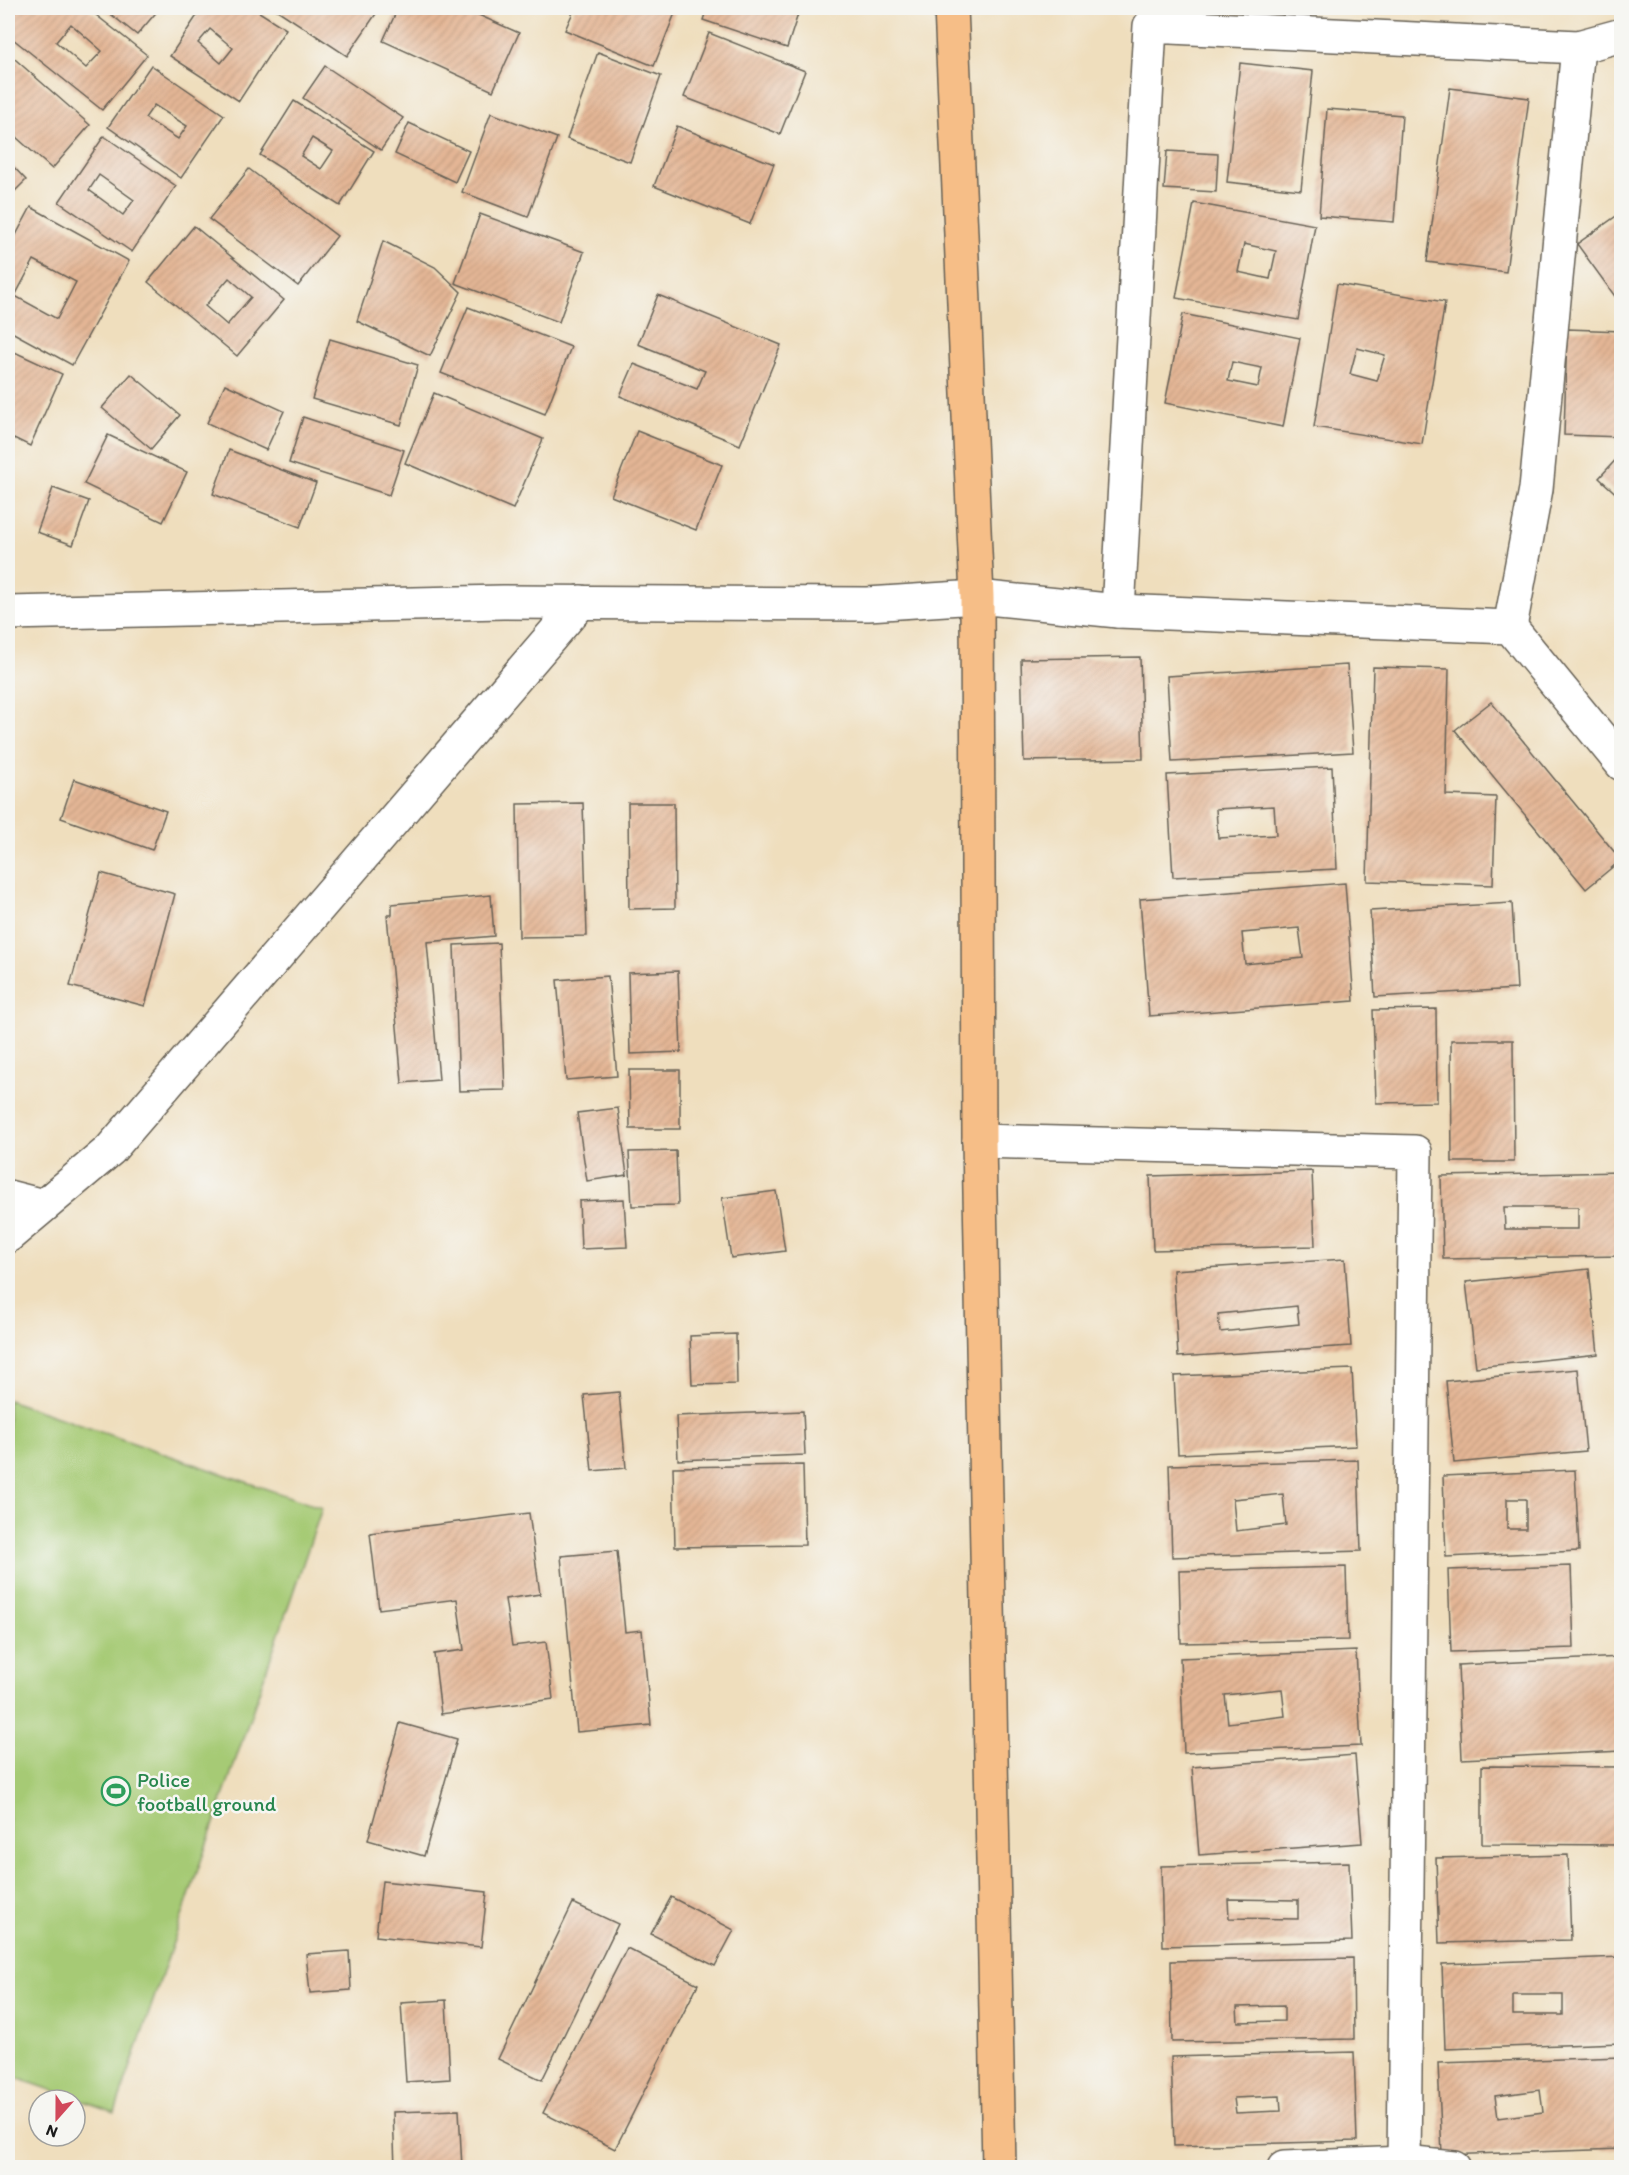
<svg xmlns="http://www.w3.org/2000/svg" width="1629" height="2175" font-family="Itim,sans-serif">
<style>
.grass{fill:#a6ca74;stroke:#617348;stroke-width:1.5}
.building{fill:url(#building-hatch);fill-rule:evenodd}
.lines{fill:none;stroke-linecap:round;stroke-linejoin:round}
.minor-casing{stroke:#666054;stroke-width:36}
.highway-casing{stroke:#666054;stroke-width:36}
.minor{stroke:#fff;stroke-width:33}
.highway{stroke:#f6be87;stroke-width:33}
.labels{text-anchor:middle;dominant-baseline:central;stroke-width:5;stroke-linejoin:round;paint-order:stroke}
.leisure-label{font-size:21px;fill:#27864d;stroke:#f6f6f2;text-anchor:start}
</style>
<defs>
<pattern id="building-hatch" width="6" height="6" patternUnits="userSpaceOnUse" patternTransform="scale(1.5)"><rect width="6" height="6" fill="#e4b695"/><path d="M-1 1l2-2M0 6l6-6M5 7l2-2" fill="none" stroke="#c39c80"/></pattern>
</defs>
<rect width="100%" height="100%" fill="#f6f6f2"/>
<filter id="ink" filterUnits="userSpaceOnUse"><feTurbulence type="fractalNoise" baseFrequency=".0167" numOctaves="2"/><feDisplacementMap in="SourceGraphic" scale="12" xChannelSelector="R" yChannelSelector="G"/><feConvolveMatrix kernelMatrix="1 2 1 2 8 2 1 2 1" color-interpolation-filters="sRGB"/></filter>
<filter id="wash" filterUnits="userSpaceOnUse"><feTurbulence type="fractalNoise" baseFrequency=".008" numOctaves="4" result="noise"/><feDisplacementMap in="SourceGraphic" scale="24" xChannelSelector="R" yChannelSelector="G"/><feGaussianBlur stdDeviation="1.35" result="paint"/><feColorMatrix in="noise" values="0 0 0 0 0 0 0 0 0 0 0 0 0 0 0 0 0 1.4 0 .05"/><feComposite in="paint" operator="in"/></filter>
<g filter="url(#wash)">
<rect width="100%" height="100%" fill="#efdebd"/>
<!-- grass -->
<path class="grass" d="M8,1400L322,1508L115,2112L8,2075Z"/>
<g id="blocks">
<!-- building -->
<g class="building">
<path d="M18,8H87L147,55L102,110L8,35V20ZM71,24L102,51L86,68L56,42Z"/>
<path d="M103,8H160L137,35Z"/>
<path d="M202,8H253L286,29L239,101L170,56ZM210,29L233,48L221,63L198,43Z"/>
<path d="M274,8H380L347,56Z"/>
<path d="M398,8H463L519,33L493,91L383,41Z"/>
<path d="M575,8H677L654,66L565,30Z"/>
<path d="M707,8H800L787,48L703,20Z"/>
<path d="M709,33L805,71L780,134L684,97Z"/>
<path d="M598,52L661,76L630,162L567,139Z"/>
<path d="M8,53L90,125L52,169L8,130Z"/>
<path d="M1240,63L1313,71L1301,190L1227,182Z"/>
<path d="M151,65L224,115L181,178L108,127ZM154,105L187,126L178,139L145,118Z"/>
<path d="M325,66L403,118L381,150L303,98Z"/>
<path d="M1450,88L1529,98L1506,272L1427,262Z"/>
<path d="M294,101L374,151L340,206L260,155ZM312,138L333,151L321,169L301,156Z"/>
<path d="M1327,109L1402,115L1394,222L1319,216Z"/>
<path d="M491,113L557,138L528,217L462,192Z"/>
<path d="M409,123L469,151L455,182L395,154Z"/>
<path d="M677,126L774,164L750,224L654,186Z"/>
<path d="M104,136L176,186L132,252L59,202ZM99,175L134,200L123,215L89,190Z"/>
<path d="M1167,151L1218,154L1216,192L1164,189Z"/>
<path d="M8,161L26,180L8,198Z"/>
<path d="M249,169L337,236L298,286L209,219Z"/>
<path d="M1194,203L1315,225L1298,320L1176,298ZM1244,244L1276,251L1270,279L1238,272Z"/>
<path d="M31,207L129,261L72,365L8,330V250ZM34,260L76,282L57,319L15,296Z"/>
<path d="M1622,212V306L1577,244Z"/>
<path d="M480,214L584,252L559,322L455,283Z"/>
<path d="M194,226L284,300L237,356L148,282ZM229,278L251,297L227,325L205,306Z"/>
<path d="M383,241L435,267L461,292L430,356L357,321Z"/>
<path d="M1337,284L1445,302L1422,444L1314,427ZM1357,348L1385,355L1377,381L1350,374Z"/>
<path d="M658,295L781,345L740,445L620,396L634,364L697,389L705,371L638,344Z"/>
<path d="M468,307L571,347L545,414L441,373Z"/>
<path d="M1183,314L1300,338L1283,427L1165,403ZM1232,362L1262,368L1258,387L1228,381Z"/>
<path d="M1567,329L1622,331V437L1564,435Z"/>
<path d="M330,339L418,365L401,425L312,399Z"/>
<path d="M8,349L62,374L30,446L14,438L8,454Z"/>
<path d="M131,374L180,415L151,449L102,408Z"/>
<path d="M225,384L284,411L266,450L207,423Z"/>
<path d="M434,393L543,439L513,509L405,463Z"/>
<path d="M303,417L404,450L389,495L289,463Z"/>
<path d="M637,431L722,465L696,530L611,496Z"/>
<path d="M108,435L187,472L163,522L84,484Z"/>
<path d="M229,450L316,483L300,527L213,494Z"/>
<path d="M1622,453V499L1599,478Z"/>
<path d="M53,488L89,501L73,545L37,532Z"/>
<path d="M1140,657L1143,759L1024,761L1021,659Z"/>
<path d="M1347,665L1353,752L1172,762L1167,676Z"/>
<path d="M1373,667L1449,669L1446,795L1496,797L1493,885L1367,881Z"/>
<path d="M1491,702L1621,860L1586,889L1455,730Z"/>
<path d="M1332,767L1337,869L1173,877L1167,775ZM1274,806L1276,835L1218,838L1216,809Z"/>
<path d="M74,779L166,811L152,850L61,818Z"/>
<path d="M583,803L587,936L519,937L517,804Z"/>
<path d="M628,803H674L675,908L629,909Z"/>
<path d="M101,873L175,894L145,1006L70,986Z"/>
<path d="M1345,883L1354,1001L1149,1016L1140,899ZM1299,928L1303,958L1245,964L1242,933Z"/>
<path d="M491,895L494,936L427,942L439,1080L402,1083L387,915H392V904Z"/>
<path d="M1512,903L1517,989L1375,997L1370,911Z"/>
<path d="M499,943L505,1090L459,1091L454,945Z"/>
<path d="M678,971L681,1052L630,1054L628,973Z"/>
<path d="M608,976L617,1076L566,1080L557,980Z"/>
<path d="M1436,1009L1437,1102L1376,1103L1373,1010Z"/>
<path d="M1451,1040H1513L1514,1162H1452Z"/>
<path d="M629,1070H680V1129H630Z"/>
<path d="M618,1108L627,1175L587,1181L577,1113Z"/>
<path d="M676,1151L678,1205L632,1206L629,1152Z"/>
<path d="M1312,1171L1315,1246L1153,1250L1150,1176Z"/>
<path d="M1622,1172V1256L1443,1259L1441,1176ZM1504,1207H1578V1229H1505Z"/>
<path d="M776,1191L785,1251L731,1258L722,1198Z"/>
<path d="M624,1199L627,1247L581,1249L579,1201Z"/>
<path d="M1345,1259L1351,1346L1178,1357L1173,1270ZM1297,1306L1299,1324L1220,1332L1218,1314Z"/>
<path d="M1589,1269L1598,1354L1476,1367L1466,1282Z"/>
<path d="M736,1334L737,1384L692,1385L690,1336Z"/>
<path d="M1352,1369L1356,1446L1178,1454L1174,1376Z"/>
<path d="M1578,1369L1586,1451L1454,1463L1446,1381Z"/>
<path d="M619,1392L626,1468L592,1471L584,1395Z"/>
<path d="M803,1411L805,1455L678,1460L676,1416Z"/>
<path d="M1358,1460L1361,1551L1172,1557L1169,1465ZM1283,1494L1286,1525L1236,1531L1233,1499Z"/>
<path d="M803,1465L805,1545L675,1547L673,1467Z"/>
<path d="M1575,1470L1579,1551L1446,1557L1443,1476ZM1507,1499H1526V1529H1507Z"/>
<path d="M529,1513L540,1594L505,1599L512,1646L546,1642L553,1699L441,1714L434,1654L464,1650L457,1599L379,1609L370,1533Z"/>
<path d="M617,1551L625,1632L642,1630L651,1725L577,1732L561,1556Z"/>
<path d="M1571,1566L1574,1648L1451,1652L1448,1570Z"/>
<path d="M1346,1567L1348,1640L1181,1643L1179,1571Z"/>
<path d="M1356,1651L1361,1746L1184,1753L1180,1658ZM1282,1689L1285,1716L1228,1723L1225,1695Z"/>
<path d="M1622,1657V1751L1462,1759L1458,1665Z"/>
<path d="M400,1723L457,1739L424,1856L368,1840Z"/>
<path d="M1355,1755L1362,1843L1199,1855L1192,1767Z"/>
<path d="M1482,1766L1621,1767V1845L1482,1844Z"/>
<path d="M1568,1855L1571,1940L1439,1943L1436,1858Z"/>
<path d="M1349,1862L1352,1941L1163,1946L1161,1866ZM1228,1899L1298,1900V1919L1229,1918Z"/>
<path d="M382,1881L487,1892L481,1947L376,1936Z"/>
<path d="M671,1897L734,1930L715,1966L651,1934Z"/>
<path d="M573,1903L618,1924L542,2080L498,2059Z"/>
<path d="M627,1948L698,1984L615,2149L543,2113Z"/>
<path d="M349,1951L351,1990L310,1993L306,1954Z"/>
<path d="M1622,1957V2043L1445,2049L1442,1964ZM1513,1995H1563V2015H1513Z"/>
<path d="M1353,1958L1354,2039L1172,2042L1171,1961ZM1284,2006V2021L1238,2022L1237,2007Z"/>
<path d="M446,2000L450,2079L406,2082L401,2003Z"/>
<path d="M1354,2052L1357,2141L1174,2146L1171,2057ZM1280,2096L1281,2111L1236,2113L1234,2098Z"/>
<path d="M1622,2057V2149L1442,2155L1438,2063ZM1540,2090L1543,2112L1498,2118L1495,2096Z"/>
<path d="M459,2110L462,2168H395L393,2112Z"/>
</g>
</g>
</g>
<g filter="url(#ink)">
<use href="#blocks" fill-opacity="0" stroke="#666054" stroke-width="1.5"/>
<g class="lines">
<!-- minor casing -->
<g class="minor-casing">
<g id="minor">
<path d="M1118,611L1150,26L1578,47L1622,35"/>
<path d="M8,613L503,602L868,604L977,597L1118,611L1510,627L1622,764"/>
<path d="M1510,627L1536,489L1578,47"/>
<path d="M979,1141L1415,1152L1404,2163"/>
<path d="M8,1197L43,1206"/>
<path d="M8,1236L110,1150L581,602"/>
<path d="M1284,2168L1404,2163L1454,2168"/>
</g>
</g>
<!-- highway casing -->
<g class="highway-casing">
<path id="highway" d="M951,8L977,597L979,1141L999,2168"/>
</g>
<!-- minor -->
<use href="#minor" class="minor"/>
<!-- highway -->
<use href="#highway" class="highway"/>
</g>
</g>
<!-- icons -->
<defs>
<g id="stadium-ring" transform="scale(1.5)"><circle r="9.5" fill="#f6f6f2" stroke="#2e9e5b" stroke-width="1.5"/><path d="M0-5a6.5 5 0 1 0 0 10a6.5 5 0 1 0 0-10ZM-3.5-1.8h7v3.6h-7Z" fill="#2e9e5b"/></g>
</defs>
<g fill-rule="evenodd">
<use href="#stadium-ring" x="116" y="1791"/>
</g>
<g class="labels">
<!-- leisure labels -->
<g class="leisure-label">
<text x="137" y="1779">Police<tspan x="137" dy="24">football ground</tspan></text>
</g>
</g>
<!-- margin -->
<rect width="1629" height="2175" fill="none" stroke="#f6f6f2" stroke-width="30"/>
<!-- north arrow -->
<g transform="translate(57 2118) rotate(201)"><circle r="28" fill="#f6f6f2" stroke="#9f9f9c" stroke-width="1.5"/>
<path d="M0-4.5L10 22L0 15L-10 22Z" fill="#d1495b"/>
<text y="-9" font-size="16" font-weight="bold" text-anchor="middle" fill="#1c1c1c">N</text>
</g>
</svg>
